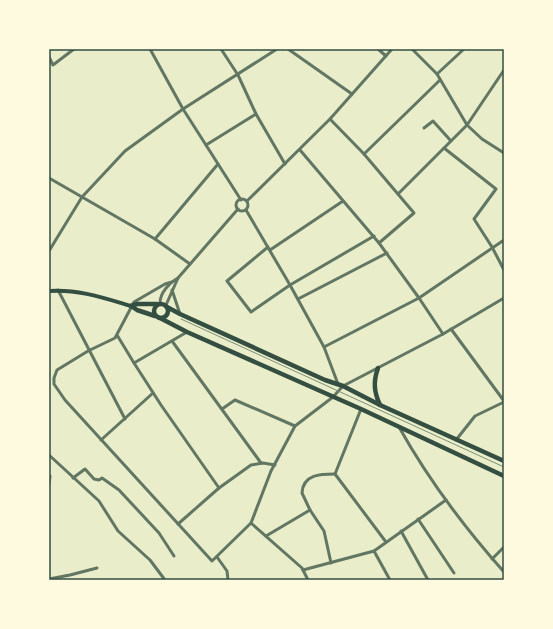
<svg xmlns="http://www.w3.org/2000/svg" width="553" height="629" font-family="Literata,serif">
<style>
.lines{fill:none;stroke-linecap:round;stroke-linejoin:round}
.minor{stroke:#617663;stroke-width:3}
.secondary{stroke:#344e41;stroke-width:4}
.primary{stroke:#344e41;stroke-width:4.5}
.tram{stroke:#7c8e77;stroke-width:1}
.neatline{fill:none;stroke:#344e41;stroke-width:1.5}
</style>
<rect width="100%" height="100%" fill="#e9edc9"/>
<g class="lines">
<!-- minor -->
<g class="minor">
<path d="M150,49L183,109L241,200"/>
<path d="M221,49L238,75L256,114L285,164"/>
<path d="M288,49L352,94"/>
<path d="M378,49L386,56"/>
<path d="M412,49L437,74L467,125L482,139L504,153"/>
<path d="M49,57L53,65L74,49"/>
<path d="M437,74L464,49"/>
<path d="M330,119L364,154L414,213L379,243"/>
<path d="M424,128L433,121L451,141"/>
<path d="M206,145L256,114"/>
<path d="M444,148L496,189L474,219L492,247L504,270"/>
<path d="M300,150L379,243L419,298L443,334"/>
<path d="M364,154L440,80"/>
<path d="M49,178L155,239L190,264"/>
<path d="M398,194L467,125L504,70"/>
<circle cx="242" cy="205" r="6"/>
<path d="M247,201L330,119L392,49"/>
<path d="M246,210L290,285L324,347L338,384"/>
<path d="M155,239L218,164"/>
<path d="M268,247L227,281L251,312L290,285L374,236"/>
<path d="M270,250L343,201"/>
<path d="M49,251L82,197L125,151L183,109L277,49"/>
<path d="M172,282L165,284L134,302L115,338L88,351L57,370L54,378V384L65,400L212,561L251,523L271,471L295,426L333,397L343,386L443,334L504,298"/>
<path d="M58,290L125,419"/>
<path d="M172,290L180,314"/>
<path d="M298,299L387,253"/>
<path d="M160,303C160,293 169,283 178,278"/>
<path d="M166,305L178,278L238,209"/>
<path d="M451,329L504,401"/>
<path d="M117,335L134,363L187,332"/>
<path d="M172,341L261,463"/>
<path d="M324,347L419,298L504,240"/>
<path d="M134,363L161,405L219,488"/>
<path d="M222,409L235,400L295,426"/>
<path d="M399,427C428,479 464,527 504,572"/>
<path d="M101,440L153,393"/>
<path d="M456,440L475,416L504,402"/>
<path d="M49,455L99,501L118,531L150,560L165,580"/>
<path d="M335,474L386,542"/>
<path d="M335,474L361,409"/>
<path d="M73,478L85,469L94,479L99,480L102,478L119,490L159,533L174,556"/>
<path d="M49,484L50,476"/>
<path d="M418,519L454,573"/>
<path d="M251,523L302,568L308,580"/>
<path d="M178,524L219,488L251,465L263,463L275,465"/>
<path d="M401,531L428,580"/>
<path d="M266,536L310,510"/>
<path d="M374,551L390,580"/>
<path d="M217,557L227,571L228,580"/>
<path d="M492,559L504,547"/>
<path d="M331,563L324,531L310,510L302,493C303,474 321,474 335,474"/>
<path d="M303,570L374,551L446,500"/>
<path d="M49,579L70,575L97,568"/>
</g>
<!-- secondary -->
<path class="secondary" d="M49,291C78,289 104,298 131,306"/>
<!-- primary -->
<g class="primary">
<circle cx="161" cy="311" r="7"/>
<path d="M131,306L137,310L155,316"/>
<path d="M131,306L137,304H157"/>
<path d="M167,307L180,314L325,380L343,386L380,405L504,461"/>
<path d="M160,318L187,332L361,409L504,476"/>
<path d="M378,368C373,382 374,392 380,405"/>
</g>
<!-- tram -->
<path class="tram" d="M181,319L504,467"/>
</g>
<!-- border -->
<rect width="553" height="629" fill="none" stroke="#fefae0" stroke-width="100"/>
<rect x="50" y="50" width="453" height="529" class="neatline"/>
</svg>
